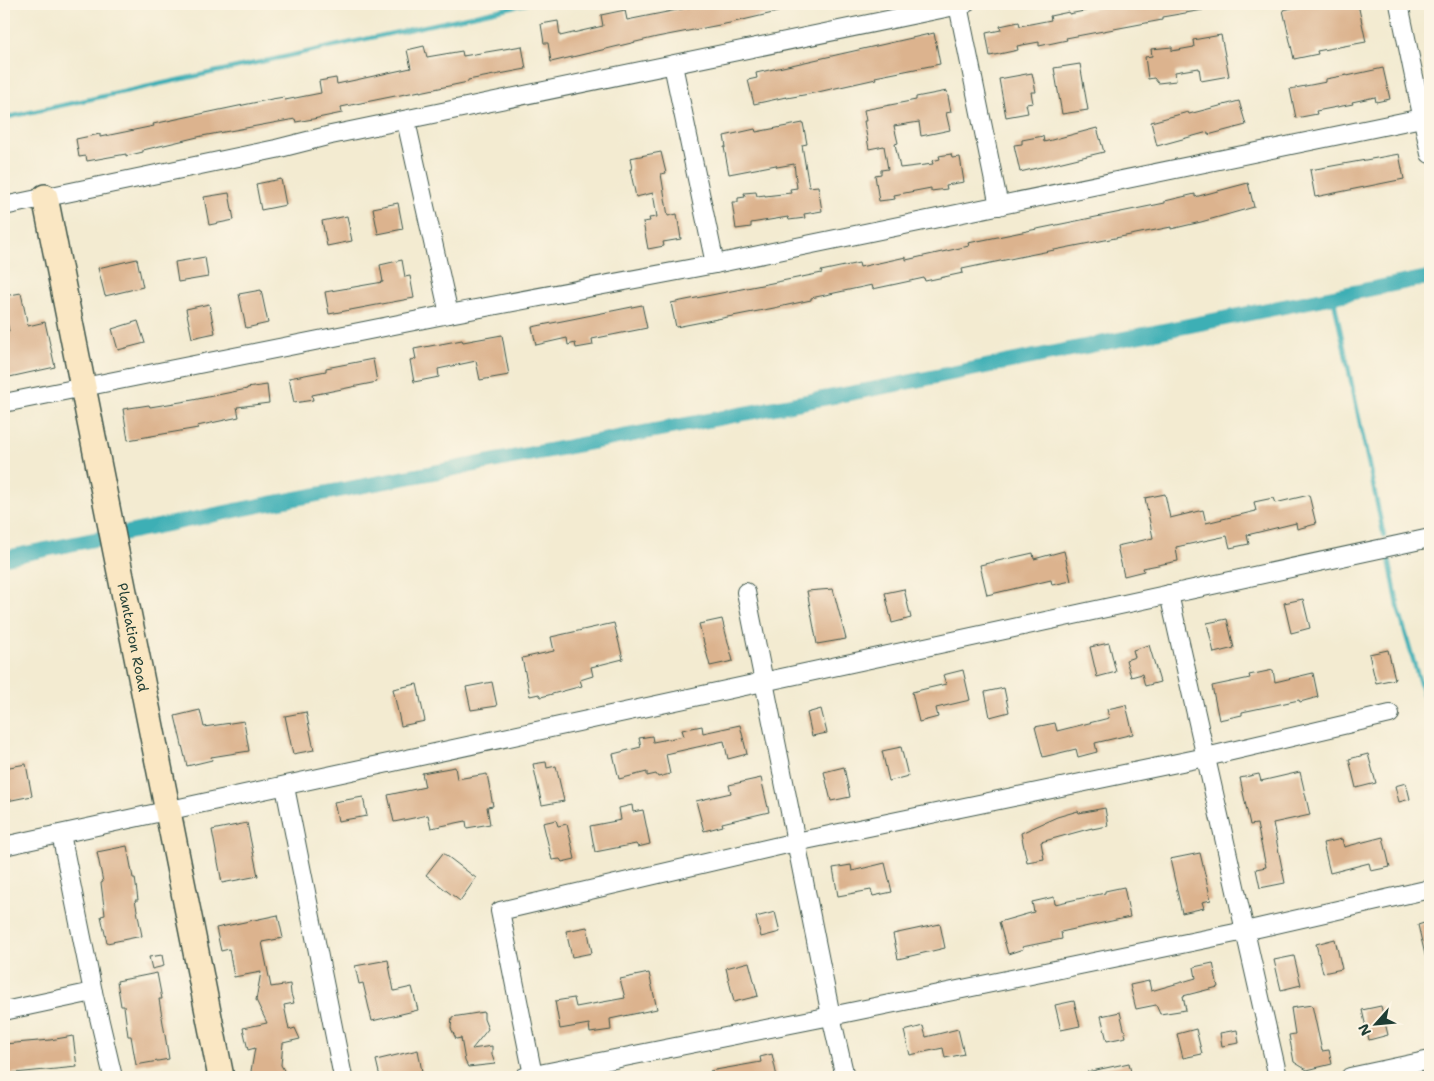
<svg xmlns="http://www.w3.org/2000/svg" width="1434" height="1081" font-family="'Shantell Sans',sans-serif">
<style>
.lines{fill:none;stroke-linecap:round;stroke-linejoin:round}
.stream{stroke:#3eafb5;stroke-width:4.5}
.canal{stroke:#3eafb5;stroke-width:15}
.building{fill:#dcb38e}
.street-casing{stroke:#3f574c;stroke-width:20}
.secondary-casing{stroke:#3f574c;stroke-width:28}
.street{stroke:#fff;stroke-width:18}
.secondary{stroke:#fae7c3;stroke-width:25}
.labels{text-anchor:middle;dominant-baseline:central;stroke-width:4;stroke-linejoin:round;paint-order:stroke}
.street-label{font-size:14px;fill:#1f3d34;stroke:#fcf5e5}
</style>
<rect width="100%" height="100%" fill="#fcf5e5"/>
<filter id="ink" filterUnits="userSpaceOnUse"><feTurbulence type="fractalNoise" baseFrequency=".02" numOctaves="2"/><feDisplacementMap in="SourceGraphic" scale="10" xChannelSelector="R" yChannelSelector="G"/><feConvolveMatrix kernelMatrix="1 2 1 2 8 2 1 2 1" color-interpolation-filters="sRGB"/></filter>
<filter id="wash" filterUnits="userSpaceOnUse"><feTurbulence type="fractalNoise" baseFrequency=".0096" numOctaves="4" result="noise"/><feDisplacementMap in="SourceGraphic" scale="20" xChannelSelector="R" yChannelSelector="G"/><feGaussianBlur stdDeviation="1.12" result="paint"/><feColorMatrix in="noise" values="0 0 0 0 0 0 0 0 0 0 0 0 0 0 0 0 0 1.4 0 .05"/><feComposite in="paint" operator="in"/></filter>
<g filter="url(#wash)">
<rect width="100%" height="100%" fill="#f3ebd1"/>
<g class="lines">
<!-- stream -->
<g class="stream">
<path d="M4,118L526,4"/>
<path d="M1333,296L1384,536"/>
<path d="M1389,559L1399,611L1430,718"/>
</g>
<!-- canal -->
<path class="canal" d="M4,558L262,505L894,385L1430,277"/>
</g>
<g id="blocks">
<!-- building -->
<g class="building">
<path d="M707,4H790V9L730,23L657,37L551,62L548,43H544L541,24L558,21L560,36L603,26L601,15L625,10L627,20Z"/>
<path d="M1098,4H1202L1203,10L1162,17V20L1066,38L1067,40L1039,46V42L1017,46L1018,50L990,56L986,33L1001,30L1000,26L1019,22L1020,26L1051,20L1050,16L1069,12V14L1099,8Z"/>
<path d="M1310,4H1358L1366,42L1317,51L1318,54L1294,59L1283,10Z"/>
<path d="M934,33L940,64L875,77L876,79L809,94L787,98L786,97L754,104L748,80L757,78L756,73Z"/>
<path d="M1221,35L1229,76L1201,81L1199,68L1175,72L1176,81L1158,83L1154,78L1148,79L1145,57L1152,56L1151,49L1172,47V51L1194,47L1193,40Z"/>
<path d="M424,46L427,57L462,51L463,56L522,46L526,69L468,80V82L420,92V91L341,107L342,113L313,119L296,122L295,119L202,136L143,150V152L126,156V154L87,161L86,156L79,157L76,139L100,134V137L154,126L153,124L272,99L284,97L285,100L321,93L319,81L336,78L337,84L411,68L407,50Z"/>
<path d="M1080,64L1088,110L1062,114L1054,68Z"/>
<path d="M1383,68L1390,99L1376,102L1375,97L1352,102L1353,104L1316,111L1317,114L1296,118L1290,89L1326,82V79L1347,75V76Z"/>
<path d="M1032,73L1036,92H1031L1033,103L1026,104L1028,113L1006,117L999,79Z"/>
<path d="M947,91L951,112L946,113L950,130L921,136L919,122L894,126L898,143L895,144L900,168L933,164L932,161L940,159L939,156L951,154L952,158L960,157L964,182L946,185L947,189L931,191V188L894,195L895,199L879,201L875,175L881,174V170L888,169L884,146L869,149L864,121H866L864,110L916,100V97Z"/>
<path d="M1239,101L1246,125L1208,135V132L1157,146L1151,122L1188,112L1189,114Z"/>
<path d="M803,123L807,144L802,145L809,187L818,186L822,211L804,214L805,218L789,220L788,217L751,223V227L736,229L732,202H738V198L745,197L744,193L756,192L757,196L765,195V196L791,193L790,189L797,188L794,164L777,167L776,165L729,174L724,147H726L724,136L755,129L756,132Z"/>
<path d="M1097,128L1104,152L1020,172L1014,145L1022,144V140L1043,136L1044,142Z"/>
<path d="M661,152L666,173L661,174L668,216L677,214L681,239L663,242L664,246L648,249L643,222L650,221L649,218L657,217L653,193L636,197L630,169H632L630,158Z"/>
<path d="M1399,154L1404,179L1315,197L1310,170Z"/>
<path d="M281,179L286,205L261,210L256,184Z"/>
<path d="M1248,183L1254,207L1201,222L1171,229V227L1024,256L962,269L963,273L925,281L924,278L873,289L872,285L811,298V300L774,308L676,327L671,303L822,273L821,271L859,263L860,267L906,257V260L969,246L968,243L1165,203V201L1195,194V197Z"/>
<path d="M229,193L234,220L209,225L204,197Z"/>
<path d="M398,203L403,229L378,234L373,208Z"/>
<path d="M347,216L352,241L327,246L322,221Z"/>
<path d="M205,257L208,277L178,282L175,262Z"/>
<path d="M137,259L143,287L105,296L98,268Z"/>
<path d="M402,260L405,277L410,276L414,298L329,314L325,292L383,282L380,265Z"/>
<path d="M261,290L268,323L246,328L239,294Z"/>
<path d="M21,293L28,326L45,322L55,367L5,378L4,332L9,331L4,308V296Z"/>
<path d="M209,304L215,333L192,338L186,309Z"/>
<path d="M642,305L647,328L592,339L593,345L576,348L575,343L568,345L567,338L536,345L532,327Z"/>
<path d="M138,321L145,343L118,350L112,329Z"/>
<path d="M502,335L509,375L480,380L476,361L438,369L439,377L414,382L410,360L416,359L414,349L462,340L463,342Z"/>
<path d="M373,359L377,382L312,395L313,400L294,403L289,378L326,371V368Z"/>
<path d="M267,385L269,403L237,407L239,417L197,426L198,428L128,440L123,409L149,405L150,407L193,400L247,389V388Z"/>
<path d="M1165,494L1170,518L1203,510L1206,523L1256,511L1254,502L1273,498L1275,503L1309,495L1316,524L1297,529L1296,523L1247,535L1249,544L1230,548L1227,536L1176,547L1178,561L1143,568L1144,571L1124,576L1117,546L1153,538L1145,498Z"/>
<path d="M1064,551L1071,581L1052,585L1051,580L987,595L980,565L1033,553L1034,559Z"/>
<path d="M833,589L846,639L817,644L807,591Z"/>
<path d="M904,589L911,618L892,623L885,593Z"/>
<path d="M1303,599L1310,628L1291,633L1284,603Z"/>
<path d="M722,619L733,661L710,666L699,624Z"/>
<path d="M1227,619L1234,648L1214,653L1207,623Z"/>
<path d="M614,623L623,659L591,667L593,676L580,680L582,686L541,697L539,694L530,696L522,658L554,651L551,637Z"/>
<path d="M1109,643L1116,672L1097,677L1090,647Z"/>
<path d="M1149,645L1160,682L1145,686L1142,674L1131,677L1126,660L1135,657L1133,650Z"/>
<path d="M1388,650L1395,679L1376,683L1369,654Z"/>
<path d="M963,670L970,700L936,708L938,717L919,722L912,692L946,684L943,675Z"/>
<path d="M1273,670L1275,682L1313,673L1318,697L1300,702L1299,700L1242,712V715L1219,720L1212,686L1250,678L1249,675Z"/>
<path d="M492,682L497,706L471,710L466,687Z"/>
<path d="M417,684L425,721L401,726L393,689Z"/>
<path d="M1004,688L1009,712L990,717L985,692Z"/>
<path d="M1126,705L1133,734L1095,743L1097,752L1078,757L1076,749L1043,757L1035,727L1055,723L1057,731L1109,718L1107,709Z"/>
<path d="M821,709L827,733L812,736L807,713Z"/>
<path d="M200,710L204,727L244,721L249,751L211,757L212,760L187,766L175,716Z"/>
<path d="M306,712L314,750L293,754L285,716Z"/>
<path d="M740,725L747,754L728,759L724,741L666,754L670,774L658,777L656,774L647,776V772L619,779L613,754L641,747L639,738L652,736L653,742L684,736L682,730L702,726L703,733Z"/>
<path d="M901,747L908,776L889,781L882,751Z"/>
<path d="M1368,754L1376,783L1356,788L1349,759Z"/>
<path d="M546,762L547,768L556,766L564,801L542,805L533,764Z"/>
<path d="M26,764L32,796L7,801L4,782V768Z"/>
<path d="M455,767L457,779L487,774L493,806L487,807L490,824L467,828L466,821L431,828L428,815L394,822L388,795L425,787L422,773Z"/>
<path d="M844,767L850,797L831,801L824,772Z"/>
<path d="M1300,772L1310,815L1273,823L1285,883L1260,888L1256,869L1266,867L1257,824L1250,825L1240,778L1259,774L1261,781Z"/>
<path d="M761,778L769,812L722,823L723,826L704,831L696,801L731,793L729,785Z"/>
<path d="M1406,783L1410,799L1399,802L1395,786Z"/>
<path d="M363,797L367,816L338,821L334,802Z"/>
<path d="M632,805L633,812L643,810L650,844L638,847L636,844L595,852L590,826L621,820L619,808Z"/>
<path d="M1105,808L1108,826L1092,829V828L1041,842L1044,859L1027,862L1021,833L1057,817L1078,811L1079,813Z"/>
<path d="M556,820L558,826L567,824L575,859L562,862L560,859L552,860L543,823Z"/>
<path d="M247,823L258,876L222,883L212,830Z"/>
<path d="M1383,837L1390,867L1371,871L1369,863L1330,873L1323,843L1342,839L1344,847Z"/>
<path d="M127,846L133,878H135L138,900H135L142,936L107,943L101,916L105,915L101,883L103,882L97,852Z"/>
<path d="M443,853L476,878L460,901L426,875Z"/>
<path d="M1200,853L1211,900L1202,902L1204,908L1182,913L1170,859Z"/>
<path d="M885,863L892,892L873,896L871,890L838,896L833,868L851,865L852,871Z"/>
<path d="M1124,887L1130,917L1061,932L1062,939L1022,947L1023,949L1008,954L999,922L1034,912L1032,902L1054,897L1055,904L1105,893V891Z"/>
<path d="M775,912L780,932L761,937L756,917Z"/>
<path d="M278,915L283,938L262,942L271,987L290,984L291,994L294,1003L284,1005L289,1030L295,1028L300,1039L283,1043L281,1065L286,1074L277,1075V1077H256L251,1071L255,1048L248,1050L243,1028L267,1023L256,1000L261,972L234,977L229,949L221,951L216,928Z"/>
<path d="M1430,921V958L1426,959L1418,925Z"/>
<path d="M940,924L945,948L898,959L893,934Z"/>
<path d="M587,927L592,953L572,957L566,931Z"/>
<path d="M1335,939L1342,969L1323,973L1316,944Z"/>
<path d="M162,955L164,966L152,969L149,957Z"/>
<path d="M1294,956L1301,985L1281,990L1274,960Z"/>
<path d="M388,960L394,991L412,987L418,1010L372,1021L363,983L359,984L355,966Z"/>
<path d="M749,962L758,996L734,1002L726,968Z"/>
<path d="M1213,963L1218,987L1183,996L1186,1010L1160,1014L1156,1005L1136,1009L1130,985L1149,981L1151,991L1196,978L1194,967Z"/>
<path d="M157,973L162,999H159L169,1059L136,1065L131,1036H128L124,1006H121L117,981Z"/>
<path d="M649,973L657,1009L610,1019L611,1030L590,1033L589,1024L560,1029L555,1001L574,998L576,1007L625,998L620,979Z"/>
<path d="M1074,1001L1080,1026L1061,1030L1055,1005Z"/>
<path d="M1312,1005L1322,1051L1329,1050L1332,1064L1307,1070L1294,1062L1289,1035L1295,1034L1291,1008Z"/>
<path d="M1381,1006L1388,1035L1369,1040L1362,1010Z"/>
<path d="M484,1012V1019L488,1029L472,1049L492,1046V1055L495,1064L468,1067L465,1061L461,1038L456,1039L451,1028L452,1017Z"/>
<path d="M1120,1012L1126,1037L1107,1041L1101,1016Z"/>
<path d="M923,1026L926,1037L958,1029L964,1054L945,1058L943,1048L910,1055L904,1031Z"/>
<path d="M1196,1029L1202,1054L1183,1058L1177,1034Z"/>
<path d="M1237,1030L1239,1043L1222,1046L1220,1033Z"/>
<path d="M73,1036L77,1067L4,1074V1044L50,1040Z"/>
<path d="M418,1050L423,1077H380L376,1060Z"/>
<path d="M772,1054L777,1077H711L710,1071L761,1062L760,1057Z"/>
<path d="M1129,1063L1132,1077H1087V1072Z"/>
</g>
</g>
</g>
<g filter="url(#ink)">
<use href="#blocks" fill-opacity="0" stroke="#3f574c" stroke-width="1"/>
<g class="lines">
<!-- street casing -->
<g class="street-casing">
<g id="street">
<path d="M1399,4L1430,154"/>
<path d="M958,5L999,206"/>
<path d="M673,65L715,264"/>
<path d="M406,121L449,314"/>
<path d="M4,206L276,149L331,135L965,4"/>
<path d="M4,403L449,314L715,264L1422,118"/>
<path d="M746,592L831,1016L845,1077"/>
<path d="M1169,594L1278,1077"/>
<path d="M285,787L343,1077"/>
<path d="M61,834L93,992"/>
<path d="M4,846L1430,538"/>
<path d="M4,1011L93,992L113,1077"/>
<path d="M533,1075L500,911L796,842L1206,757L1390,714"/>
<path d="M524,1077L831,1016L1245,931L1430,889"/>
<path d="M1350,1077L1430,1060"/>
</g>
</g>
<!-- secondary casing -->
<g class="secondary-casing">
<g id="secondary">
<path id="s1" d="M45,197L221,1077"/>
</g>
</g>
<!-- street -->
<use href="#street" class="street"/>
<!-- secondary -->
<use href="#secondary" class="secondary"/>
</g>
</g>
<g class="labels">
<!-- street labels -->
<g class="street-label">
<text stroke="none"><textPath href="#s1" startOffset="449">Plantation Road</textPath></text>
</g>
</g>
<!-- margin -->
<rect width="1434" height="1081" fill="none" stroke="#fcf5e5" stroke-width="20"/>
<!-- north arrow -->
<g transform="translate(1376 1024) rotate(243)" stroke="#fcf5e5" stroke-width="4" paint-order="stroke">
<path d="M0-4L9 19L0 12L-9 19Z" fill="#1f3d34"/>
<text y="-8" font-size="14" font-weight="bold" text-anchor="middle" fill="#1f3d34">N</text>
</g>
</svg>
